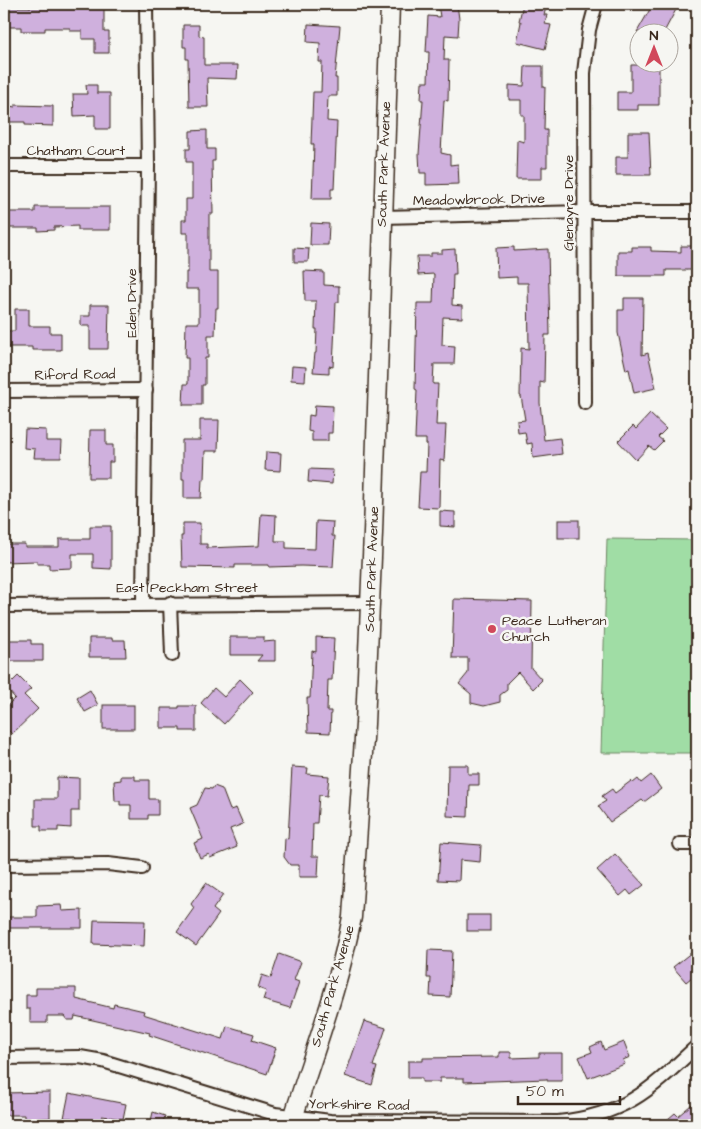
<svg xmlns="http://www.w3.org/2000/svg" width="701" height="1129" font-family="'Architects Daughter',sans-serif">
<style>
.green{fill:#a0dda5;stroke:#6e8462}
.building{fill:#cfb0dd;stroke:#3b2a1e}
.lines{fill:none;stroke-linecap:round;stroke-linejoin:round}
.minor-casing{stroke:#3b2a1e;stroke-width:16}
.secondary-casing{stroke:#3b2a1e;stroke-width:21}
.minor{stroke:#f6f6f2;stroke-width:12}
.secondary{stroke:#f6f6f2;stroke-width:18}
.poi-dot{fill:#d1495b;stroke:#f6f6f2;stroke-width:2}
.labels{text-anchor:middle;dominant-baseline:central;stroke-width:5;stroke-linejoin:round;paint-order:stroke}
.street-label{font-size:14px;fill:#3b2a1e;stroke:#f6f6f2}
.poi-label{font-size:14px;fill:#3b2a1e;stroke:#f6f6f2;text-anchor:start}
</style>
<rect width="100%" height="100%" fill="#f6f6f2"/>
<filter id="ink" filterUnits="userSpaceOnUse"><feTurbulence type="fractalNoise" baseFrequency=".02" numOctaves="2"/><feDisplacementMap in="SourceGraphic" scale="10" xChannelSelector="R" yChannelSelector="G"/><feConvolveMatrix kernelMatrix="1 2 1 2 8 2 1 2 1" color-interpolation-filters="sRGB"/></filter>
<g filter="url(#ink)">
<!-- green -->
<path class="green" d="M607,539L697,540V753H601Z"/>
<!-- building -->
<g class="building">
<path d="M438,4H457L459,19L458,36L445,35L444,60H449L448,101L444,100L441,153L450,155V165L458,164L459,184L426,185V173H420L419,154L423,100H421L422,82H428L429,52H426L428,16L440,17Z"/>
<path d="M523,4H547L544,15H547L545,24L551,25L545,49L517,42L521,22L519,21Z"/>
<path d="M653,4H679L664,32H637Z"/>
<path d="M8,7L104,8V32H109V53H95V39H82V31H70V28H45V31H21V27H8Z"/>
<path d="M308,24L340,26L335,78H337V96H328L327,121L337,122L334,189H331V199H312L314,144H311L313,92H321L322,62H319L320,43L307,42Z"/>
<path d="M183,25H199V36L204,37V65H238L237,79L207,78L208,107H189L188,59H186V47H183Z"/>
<path d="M631,65H659V105H638V110H617V92H631Z"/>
<path d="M525,66H543V87H545L544,130H547V167H542V179H516L517,140L524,142V115H521V100H509V85L524,86Z"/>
<path d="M86,85H97V93H110V129H95V115L74,116L73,94H87Z"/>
<path d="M15,105L53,106V126L25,125V122H9L10,106L15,107Z"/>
<path d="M207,130V149H215V161H212L213,214H209V272H218V308H216L215,335H208V358H205V385H202V405H183L184,384H188V358H185L186,323H199V289H186V272H188V233H182V220H186V199H192V162H186V149H190V131Z"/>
<path d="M628,132H649L651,175H616V157H628Z"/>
<path d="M35,207H110V230H78V226L54,227V230L38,231V228H4V212H35Z"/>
<path d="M311,223L329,224L328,245H310Z"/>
<path d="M681,246H697V270H666V276H618V251H632V247H651V251L681,252Z"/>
<path d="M514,247V251L548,249L550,335H545L544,383L540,382V403L544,440L560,438L562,454L533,458L532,443L527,444L525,432L518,433L517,421L525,420L521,396H520L521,348L529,349L528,283H517V277L497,278L496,248Z"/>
<path d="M294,248L309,249L308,262H294Z"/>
<path d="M455,249L456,274H453L452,305L462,306V318L443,317L442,345L455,346L454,364H434L433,384H438L436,425H446L444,461L440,460L439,508L418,507L420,472H426L427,444H426V439H415L417,390L415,389L417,303H433L434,274L418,275L417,256H431V253H442V250Z"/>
<path d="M304,271L324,272V285L339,286V302H336L333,367L329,366V373L313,372L315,353H316L317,329H315L316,301H305Z"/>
<path d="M624,298H643L642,355L648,353L656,388L634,393L629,369L626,370L618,333V310H624Z"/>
<path d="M90,305H109L108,349H90V326H81V316H90Z"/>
<path d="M15,309H29V326H50V333H61V350H32V347H4V331H15Z"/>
<path d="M292,366L306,367L305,381L291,380Z"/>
<path d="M315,405L333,406L332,433H328V441H312V432L308,431L309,415L314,416Z"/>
<path d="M650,414L666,429L658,437L663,441L654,450L649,446L636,460L618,441L633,426L636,429Z"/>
<path d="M200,420H219L218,451H205L204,480L202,479L201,498H184V479H182V440H200Z"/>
<path d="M25,429L46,430V441H62L61,458H34L35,449L24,448Z"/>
<path d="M90,430H106V445H113V462H109V478H89Z"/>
<path d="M266,452L281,453L280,471L265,470Z"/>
<path d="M309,469L333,470L332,484L308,482Z"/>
<path d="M440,511L455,512V527L440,526Z"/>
<path d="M261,514L276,515L275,541H286V548L315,549L316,521L333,522L332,536H335L333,567L301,566L269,567V565H235V568L182,567L181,536H183V523H200V544H207V548L259,546Z"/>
<rect x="558" y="520" width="21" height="18"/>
<path d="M90,526H111V569L93,568V554H72V568L49,569V564H37V561L4,562V544H25V547H59V539H90Z"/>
<path d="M454,599L532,601L531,668L542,680L533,689L518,672L507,683V690L500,695V702L484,706L471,703V694L459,684L468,673V658H452Z"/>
<path d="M230,637H264V642L275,641V661H257L262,655H230Z"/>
<path d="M316,637L334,638L332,680H328L327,711H331L330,733L308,732L307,698H310L312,651L316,652Z"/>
<path d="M89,638H112V640H125L126,657H89Z"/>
<path d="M9,640H31V644H43V661H9Z"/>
<path d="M18,676L31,689L24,695L38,709L12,734L4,726V709L15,698L6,688Z"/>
<path d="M240,679L253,692L224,724L201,703L214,688L224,697Z"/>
<path d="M90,690L98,705L85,712L77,698Z"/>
<rect x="103" y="705" width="31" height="24"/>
<path d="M179,706H196V731H180V728H161V708H179Z"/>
<path d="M448,765H468V774H479V785H469L468,817L447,816Z"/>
<path d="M292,767L308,768L307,774L329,776L327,796L319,795L317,823H313L312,856H319L318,877H299V865H290L284,857L285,838L288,839Z"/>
<path d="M651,775L661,789L644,802L642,800L610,822L598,806L606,801L602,796L612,789L615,793L631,781L633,783L638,779L641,783Z"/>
<path d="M121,776H135V780H149V799H158V815H148V819H131V805H120V801H115L114,781L121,780Z"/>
<path d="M57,777L79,778V811H71V828L58,827V831H41V826H35V799H57Z"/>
<path d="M214,786L222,789L230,810L236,808L243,824L230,829L237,847L210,858L209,854L200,858L194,843L203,839L190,808L197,805L205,788L212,789Z"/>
<path d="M441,842L481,845L480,862L460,860L459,881L438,880Z"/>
<path d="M615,854L644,885L631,895L627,890L620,896L597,870Z"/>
<path d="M206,883L223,895L213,909L219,914L196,946L177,932L194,908L191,904Z"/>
<path d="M61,905L62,911L82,910V928H4V917H37V906Z"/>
<rect x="467" y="915" width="23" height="16"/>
<path d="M94,920L145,921L144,946L93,944Z"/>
<path d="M697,948V973L686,982L673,967Z"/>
<path d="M428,950L452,951L450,997L430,996L431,978H427Z"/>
<path d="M279,954L301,962L294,980L299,982L290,1008L263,1000L266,991L258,988L262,975L271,978Z"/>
<path d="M36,988H76V999L113,1008L114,1004L144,1011L143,1014L223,1039L227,1026L254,1034L252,1040L276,1048L267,1074L149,1035L150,1033L75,1016L74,1020H67L64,1016H47V1023H30V1009H26V995H36Z"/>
<path d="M364,1021L386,1028L373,1066L377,1067L372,1085L345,1076Z"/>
<path d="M601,1042L604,1050L624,1042L630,1057L623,1060L625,1064L588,1078L579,1057L592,1052L590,1047Z"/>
<path d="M499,1052H511V1058L539,1057V1053H562V1081H547V1079L464,1082V1078H440V1082H422V1078H408V1061H423V1058L499,1057Z"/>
<path d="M50,1092V1118L24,1119V1115H4V1093Z"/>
<path d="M69,1093L126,1104L123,1119L102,1116L100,1125L85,1122L84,1125H70L72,1118H64Z"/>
<path d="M697,1100V1125H661L675,1113L678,1116Z"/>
<path d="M153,1112L165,1116L162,1125H150Z"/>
</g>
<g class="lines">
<!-- minor casing -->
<g class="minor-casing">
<g id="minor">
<path d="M4,166H148"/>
<path d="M382,217L584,212H697"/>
<path d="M4,391L146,390"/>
<path d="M585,403L584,73L589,30L596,4"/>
<path d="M143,603L148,166L146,4"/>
<path d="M170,603L172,655"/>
<path d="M4,606L371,603"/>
<path d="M680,844H697"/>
<path d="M4,865L108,864L142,868"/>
<path d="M4,1058L80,1057L103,1061L275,1114L330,1121L558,1122C626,1115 650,1090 697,1046"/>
</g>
</g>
<!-- secondary casing -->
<g class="secondary-casing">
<path id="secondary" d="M291,1125C312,1056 339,988 352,917L365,724L373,533L390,4"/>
</g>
<!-- minor -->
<use href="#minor" class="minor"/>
<!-- secondary -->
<use href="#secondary" class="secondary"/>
</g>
</g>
<!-- markers -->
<circle class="poi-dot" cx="492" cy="629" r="5"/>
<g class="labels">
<!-- street labels -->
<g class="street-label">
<text x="76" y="151">Chatham Court</text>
<text transform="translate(384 164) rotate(-88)">South Park Avenue</text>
<text transform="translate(479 200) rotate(-1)">Meadowbrook Drive</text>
<text transform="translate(569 203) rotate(-90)">Glenayre Drive</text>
<text transform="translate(132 303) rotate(-90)">Eden Drive</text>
<text transform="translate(75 375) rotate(-1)">Riford Road</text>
<text transform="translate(372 569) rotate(-88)">South Park Avenue</text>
<text x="187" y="588">East Peckham Street</text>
<text transform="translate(333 986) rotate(-74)">South Park Avenue</text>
<text transform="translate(359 1105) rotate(1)">Yorkshire Road</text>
</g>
<!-- poi labels -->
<g class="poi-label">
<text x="502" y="621">Peace Lutheran<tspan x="502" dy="16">Church</tspan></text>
</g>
</g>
<!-- margin -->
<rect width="701" height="1129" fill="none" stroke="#f6f6f2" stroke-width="20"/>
<rect x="10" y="10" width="681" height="1109" fill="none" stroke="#3b2a1e" stroke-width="2" filter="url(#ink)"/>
<!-- north arrow -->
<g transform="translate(654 48)"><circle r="24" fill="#f6f6f2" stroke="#aba49d"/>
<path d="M0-4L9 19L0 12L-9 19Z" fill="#d1495b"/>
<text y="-8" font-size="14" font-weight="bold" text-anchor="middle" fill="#3b2a1e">N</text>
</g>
<!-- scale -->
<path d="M518 1096v8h102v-8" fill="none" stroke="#3b2a1e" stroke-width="2.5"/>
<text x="526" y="1096" font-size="15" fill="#3b2a1e" stroke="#f6f6f2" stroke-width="4" paint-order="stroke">50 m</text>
</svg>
